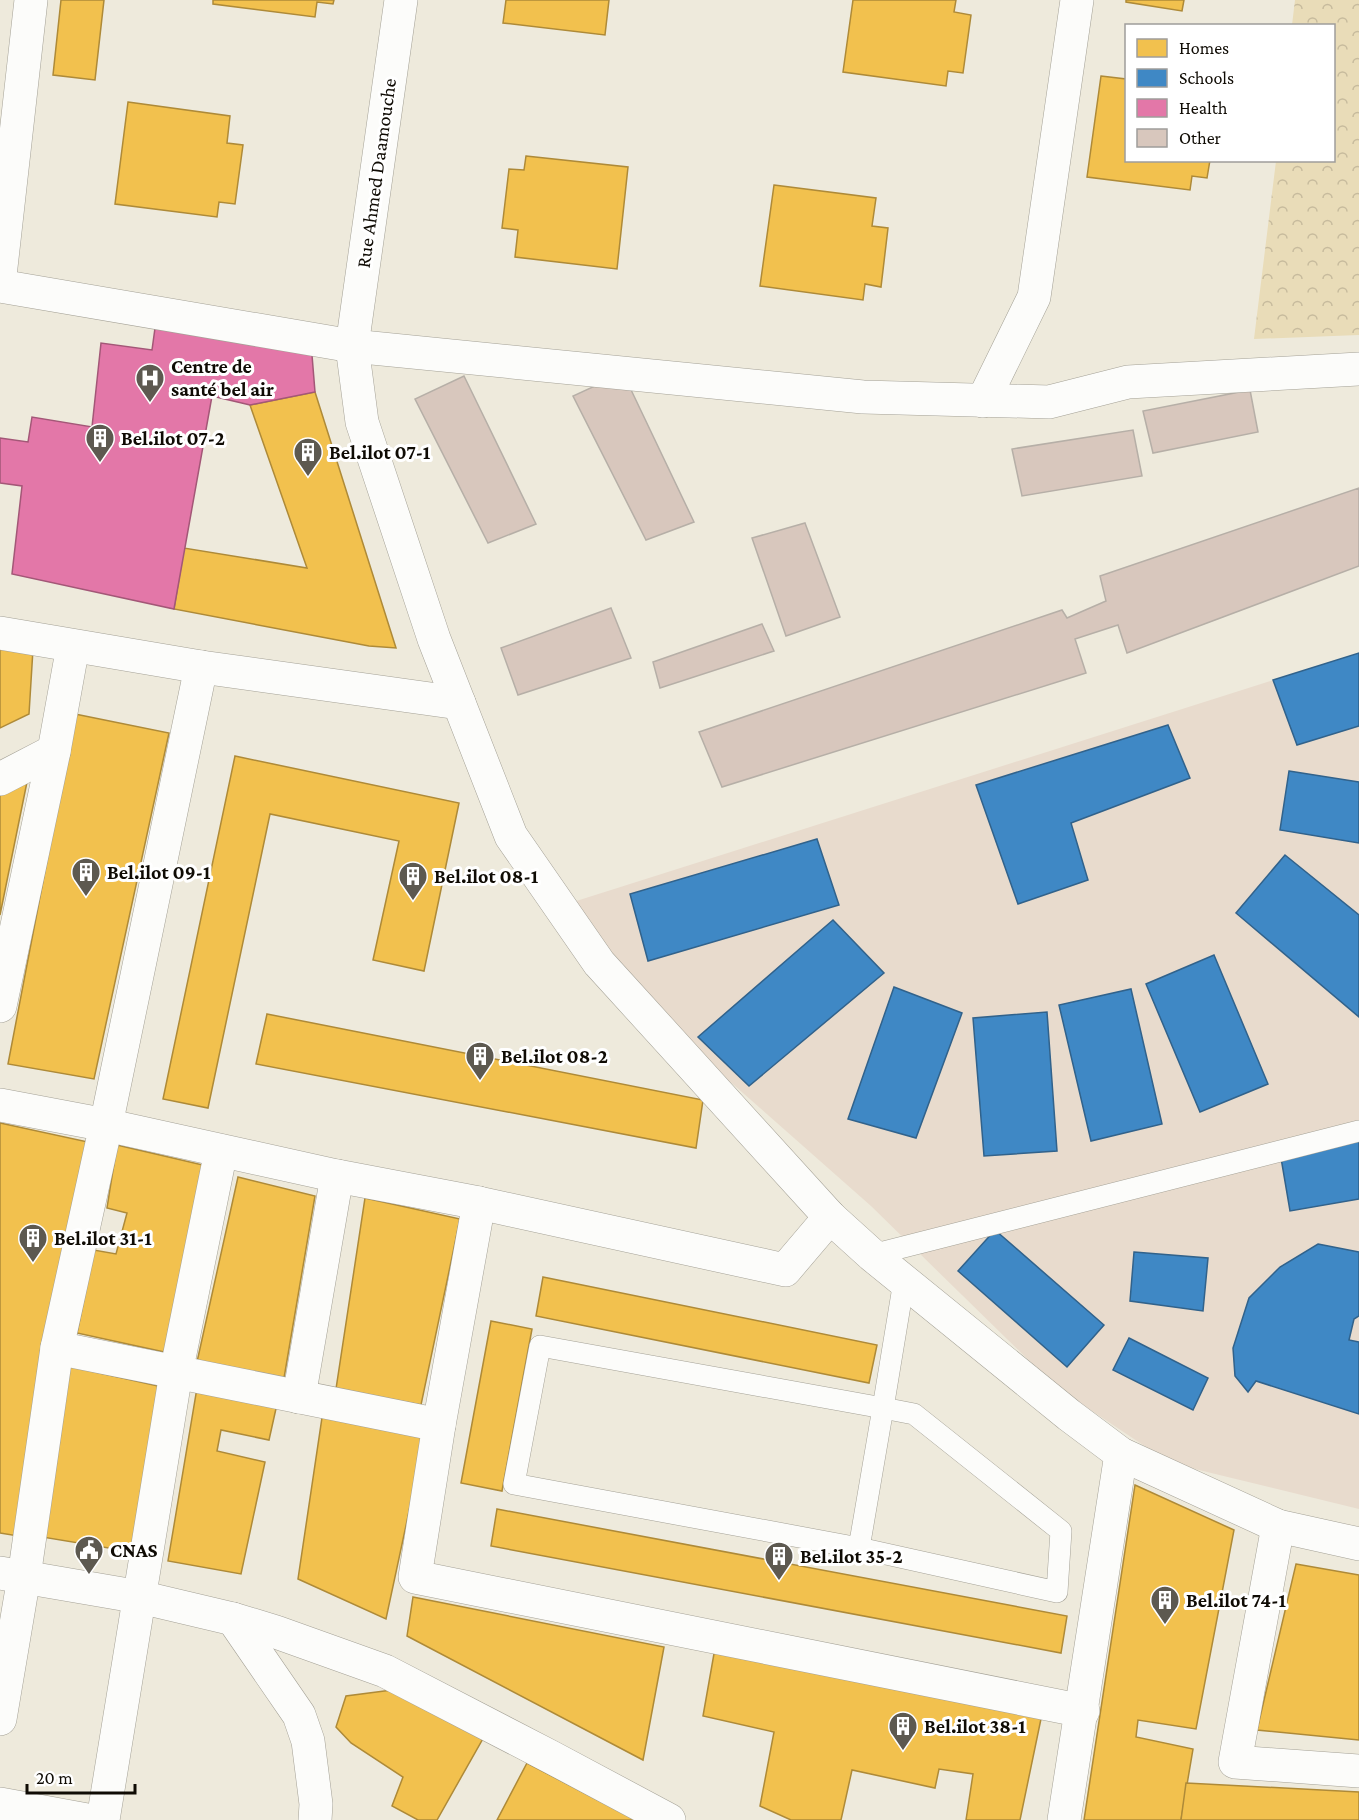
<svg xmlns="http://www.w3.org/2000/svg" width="1359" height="1820" font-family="'Crimson Pro',serif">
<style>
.education{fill:#e8dbcd}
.forest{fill:url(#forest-crowns)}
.homes{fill:#f2c14e;stroke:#ae8a38;stroke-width:1.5}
.schools{fill:#3f88c5;stroke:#31628b;stroke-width:1.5}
.health{fill:#e377a8;stroke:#a35777;stroke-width:1.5}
.building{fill:#d8c7bd;stroke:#b6afa7;stroke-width:1.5}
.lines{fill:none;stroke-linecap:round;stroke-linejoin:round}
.service-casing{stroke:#a4a196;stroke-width:22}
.minor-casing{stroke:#a4a196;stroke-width:34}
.tertiary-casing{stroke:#a4a196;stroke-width:34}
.service{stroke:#fcfcfa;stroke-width:21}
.minor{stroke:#fcfcfa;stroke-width:33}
.tertiary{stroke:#fcfcfa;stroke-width:33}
.labels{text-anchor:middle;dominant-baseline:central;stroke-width:6;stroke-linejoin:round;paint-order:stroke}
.street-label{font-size:20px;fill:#0f0b04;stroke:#fff}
.poi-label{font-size:20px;font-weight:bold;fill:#0f0b04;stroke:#fff;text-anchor:start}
</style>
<defs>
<pattern id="forest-crowns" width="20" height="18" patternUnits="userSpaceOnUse" patternTransform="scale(1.5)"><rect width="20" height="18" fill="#e9dcb8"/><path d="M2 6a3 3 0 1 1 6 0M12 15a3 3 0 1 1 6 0" fill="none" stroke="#c7bb9d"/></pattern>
</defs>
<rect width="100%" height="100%" fill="#eeeadc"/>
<!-- education -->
<path class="education" d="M1359,653V1509L1170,1463L1056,1387L871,1206L693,1049L570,903Z"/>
<!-- forest -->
<path class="forest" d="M1295,0H1359V335L1254,339L1276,161L1334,160V26L1292,25Z"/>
<!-- homes -->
<g class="homes">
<path d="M61,0H104L95,80L53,75Z"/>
<path d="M213,0H334L333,4L317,2L315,17L213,4Z"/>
<path d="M506,0H609L605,35L503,23Z"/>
<path d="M853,0H956L954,12L971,15L963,73L948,71L946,86L843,72Z"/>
<path d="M1126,0H1184L1182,11L1126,2Z"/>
<path d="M1101,76L1126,79V160H1210L1207,178L1192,176L1190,190L1087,177Z"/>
<path d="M128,102L230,116L227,143L243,145L235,204L219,202L217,217L115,204Z"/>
<path d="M526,156L628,167L617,269L515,257L518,230L502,228L509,169L524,170Z"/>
<path d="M774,185L876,198L872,226L888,228L881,287L865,284L863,300L760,286Z"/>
<path d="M315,392L396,648L369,646L174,609L184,548L307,568L250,405Z"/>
<path d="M0,643L33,649L29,714L0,728Z"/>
<path d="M75,714L169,733L94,1079L8,1064Z"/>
<path d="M235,756L459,803L424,971L373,960L399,841L270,814L208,1108L163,1099Z"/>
<path d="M27,782L0,915V795Z"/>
<path d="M267,1014L703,1100L696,1148L256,1064Z"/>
<path d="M0,1123L88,1142L18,1536L0,1533Z"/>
<path d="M117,1145L207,1166L169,1353L77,1333L94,1250L116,1254L127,1213L107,1208Z"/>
<path d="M238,1177L315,1196L284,1378L197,1362Z"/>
<path d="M365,1198L460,1219L421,1405L336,1389Z"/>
<path d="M543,1277L877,1345L869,1383L536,1316Z"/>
<path d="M491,1321L532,1329L502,1491L461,1483Z"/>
<path d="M69,1366L158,1386L134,1549L127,1551L42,1537Z"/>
<path d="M197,1388L277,1404L269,1440L221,1430L217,1451L265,1462L241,1574L168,1561Z"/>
<path d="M323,1411L426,1432L386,1619L298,1579Z"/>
<path d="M1135,1485L1234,1530L1196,1729L1138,1720L1136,1737L1193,1749L1181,1820H1084Z"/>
<path d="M497,1509L1067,1616L1061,1653L491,1546Z"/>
<path d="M1296,1564L1359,1575V1740L1257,1730Z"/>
<path d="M413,1597L664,1647L643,1760L407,1636Z"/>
<path d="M715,1648L1042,1714L1020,1820H966L973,1774L939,1769L935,1788L852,1770L841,1820H791L760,1806L774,1732L703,1716Z"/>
<path d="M392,1690L485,1735L437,1820H418L392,1806L403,1777L351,1743L336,1727L346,1696Z"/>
<path d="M527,1763L636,1820H497Z"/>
<path d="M1186,1783L1359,1792V1820H1181Z"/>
</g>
<!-- schools -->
<g class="schools">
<path d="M1359,653V726L1297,745L1273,680Z"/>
<path d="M1168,725L1190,778L1071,823L1088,880L1018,904L976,785Z"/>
<path d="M1289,771L1359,782V843L1280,830Z"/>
<path d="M817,839L839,905L648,961L630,894Z"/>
<path d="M1285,855L1359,915V1017L1236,913Z"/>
<path d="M833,920L884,973L749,1086L698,1037Z"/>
<path d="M1214,955L1268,1084L1200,1112L1146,984Z"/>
<path d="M894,987L962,1013L916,1138L848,1119Z"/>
<path d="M1131,989L1162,1124L1091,1141L1059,1005Z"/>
<path d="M1047,1012L1057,1151L984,1156L973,1018Z"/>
<path d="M1359,1139V1199L1290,1211L1280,1152Z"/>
<path d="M995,1230L1104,1325L1067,1367L958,1271Z"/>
<path d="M1318,1244L1359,1252V1316L1354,1319L1349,1340L1359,1342V1414L1256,1381L1248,1392L1235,1376L1233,1348L1249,1298L1280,1267Z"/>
<path d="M1134,1252L1208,1258L1203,1311L1130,1301Z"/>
<path d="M1129,1338L1208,1378L1193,1410L1113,1370Z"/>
</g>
<!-- health -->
<path class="health" d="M156,321L312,355L315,392L250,405L212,396L174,609L12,574L22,486L0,483V438L28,442L32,417L92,427L101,343L152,350Z"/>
<!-- building -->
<g class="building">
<path d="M623,373L694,522L646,540L573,396Z"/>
<path d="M464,376L536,524L488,543L415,399Z"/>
<path d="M1250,390L1258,432L1153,453L1143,411Z"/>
<path d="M1133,430L1142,476L1022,496L1012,449Z"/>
<path d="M1359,488V566L1127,653L1118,625L1075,639L1086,673L722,787L699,732L1062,610L1067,618L1106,601L1100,576Z"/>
<path d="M805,523L840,617L786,636L752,538Z"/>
<path d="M611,608L631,658L518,695L501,648Z"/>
<path d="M762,624L774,651L660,688L653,662Z"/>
</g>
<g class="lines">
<!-- service casing -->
<g class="service-casing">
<g id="service">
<path d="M872,1255L1359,1131"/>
<path d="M540,1346L883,1408L859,1548L514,1484Z"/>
<path d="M859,1548L1057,1592L1061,1531L914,1414L883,1408L904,1281"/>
</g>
</g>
<!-- minor casing -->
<g class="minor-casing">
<g id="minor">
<path d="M401,0L352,346L362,422L434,639L511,836L599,963L830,1217L872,1255L1069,1415L1121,1454L1278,1526L1359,1544"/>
<path d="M0,276L31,0"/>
<path d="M983,401L1034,297L1077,0"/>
<path d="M0,633L201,667L459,703"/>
<path d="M0,779L54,751"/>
<path d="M0,1006L54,751L73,646"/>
<path d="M0,1105L106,1125L337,1176L479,1203L785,1270L830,1217"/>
<path d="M479,1203L439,1425L415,1577L1083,1711"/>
<path d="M57,1348L439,1425"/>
<path d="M299,1397L337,1176"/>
<path d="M1278,1526L1235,1762L1359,1771"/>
<path d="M0,1573L140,1597L233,1619L276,1632L385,1671L551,1757L669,1820"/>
<path d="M233,1619L299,1715L308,1741L316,1804L315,1820"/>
<path d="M0,1719L24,1577L57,1348L106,1125L201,667"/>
<path d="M0,1804L87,1820"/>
<path d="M103,1820L176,1373L221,1151"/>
<path d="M1064,1820L1121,1454"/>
</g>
</g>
<!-- tertiary casing -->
<g class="tertiary-casing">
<path id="tertiary" d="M0,286L352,346L863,397L1049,402L1128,382L1359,369"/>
</g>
<!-- service -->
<use href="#service" class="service"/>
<!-- minor -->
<use href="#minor" class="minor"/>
<!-- tertiary -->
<use href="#tertiary" class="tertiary"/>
</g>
<!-- icons -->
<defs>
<g id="hospital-pin" transform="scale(1.5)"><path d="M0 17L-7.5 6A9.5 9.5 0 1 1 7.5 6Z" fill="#5d5950" stroke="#fff"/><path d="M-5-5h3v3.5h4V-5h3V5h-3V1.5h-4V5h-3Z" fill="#fff"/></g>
<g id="building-pin" transform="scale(1.5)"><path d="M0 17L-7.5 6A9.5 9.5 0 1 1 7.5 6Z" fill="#5d5950" stroke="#fff"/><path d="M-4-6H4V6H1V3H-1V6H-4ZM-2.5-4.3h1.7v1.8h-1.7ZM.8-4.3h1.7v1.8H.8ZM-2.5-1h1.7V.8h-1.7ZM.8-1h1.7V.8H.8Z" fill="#fff"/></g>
<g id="civic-pin" transform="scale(1.5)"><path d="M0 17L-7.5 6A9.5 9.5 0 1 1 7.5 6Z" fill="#5d5950" stroke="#fff"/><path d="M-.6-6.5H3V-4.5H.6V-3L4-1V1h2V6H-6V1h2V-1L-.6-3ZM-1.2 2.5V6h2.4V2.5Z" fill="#fff"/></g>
</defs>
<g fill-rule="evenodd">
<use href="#hospital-pin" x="150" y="378"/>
<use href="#building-pin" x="100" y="438"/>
<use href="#building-pin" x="308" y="452"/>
<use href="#building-pin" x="86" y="872"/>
<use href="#building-pin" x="413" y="876"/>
<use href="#building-pin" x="480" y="1056"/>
<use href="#building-pin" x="33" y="1238"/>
<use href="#civic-pin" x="89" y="1550"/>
<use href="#building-pin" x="779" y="1556"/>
<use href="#building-pin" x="1165" y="1600"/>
<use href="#building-pin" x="903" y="1726"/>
</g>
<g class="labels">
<!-- street labels -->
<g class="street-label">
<text transform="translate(376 173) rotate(-82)">Rue Ahmed Daamouche</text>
</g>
<!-- poi labels -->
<g class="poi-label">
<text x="171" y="366">Centre de<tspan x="171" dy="23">santé bel air</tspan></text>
<text x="121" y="438">Bel.ilot 07-2</text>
<text x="329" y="452">Bel.ilot 07-1</text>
<text x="107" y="872">Bel.ilot 09-1</text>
<text x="434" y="876">Bel.ilot 08-1</text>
<text x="501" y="1056">Bel.ilot 08-2</text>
<text x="54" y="1238">Bel.ilot 31-1</text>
<text x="110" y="1550">CNAS</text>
<text x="800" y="1556">Bel.ilot 35-2</text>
<text x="1186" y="1600">Bel.ilot 74-1</text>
<text x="924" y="1726">Bel.ilot 38-1</text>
</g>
</g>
<!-- legend -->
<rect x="1125" y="24" width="210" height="138" fill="#ffffff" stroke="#9f9d9b" stroke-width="1.5"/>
<rect x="1137" y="39" width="30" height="18" fill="#f2c14e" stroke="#9f9d9b" stroke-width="1.5"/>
<text x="1179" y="54" font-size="18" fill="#0f0b04">Homes</text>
<rect x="1137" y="69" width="30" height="18" fill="#3f88c5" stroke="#9f9d9b" stroke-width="1.5"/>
<text x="1179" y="84" font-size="18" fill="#0f0b04">Schools</text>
<rect x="1137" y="99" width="30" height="18" fill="#e377a8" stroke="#9f9d9b" stroke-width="1.5"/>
<text x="1179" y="114" font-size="18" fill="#0f0b04">Health</text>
<rect x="1137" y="129" width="30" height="18" fill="#d8c7bd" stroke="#9f9d9b" stroke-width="1.5"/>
<text x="1179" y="144" font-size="18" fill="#0f0b04">Other</text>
<!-- scale -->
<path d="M27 1784v9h108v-9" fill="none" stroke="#0f0b04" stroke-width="3"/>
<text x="36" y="1784" font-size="18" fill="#0f0b04" stroke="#ffffff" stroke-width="4.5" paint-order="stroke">20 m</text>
</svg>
